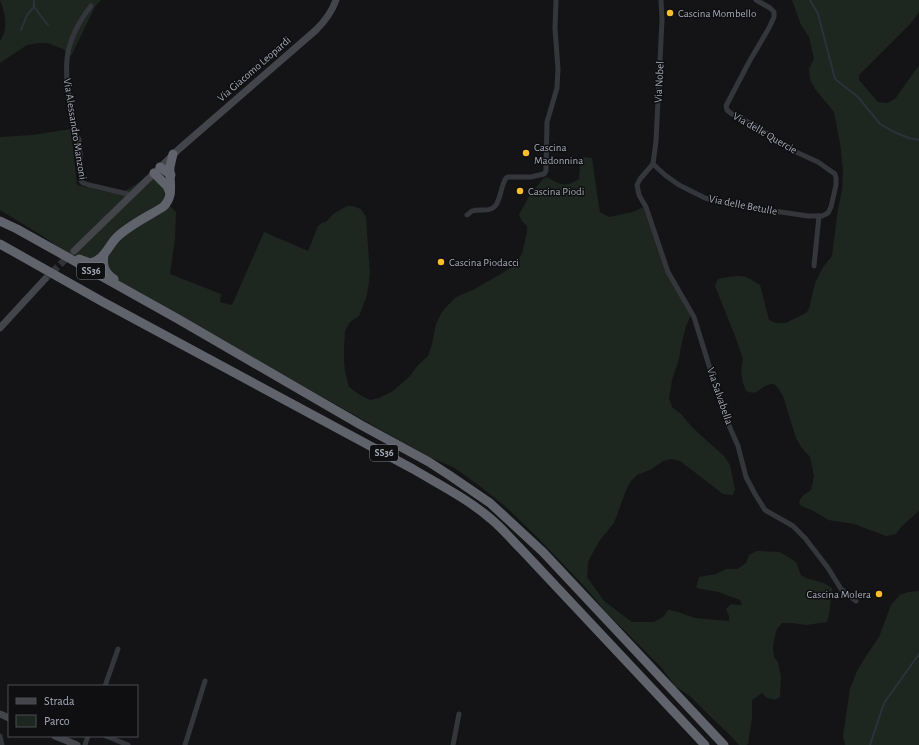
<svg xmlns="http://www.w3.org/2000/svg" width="919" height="745" font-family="'Alegreya Sans',sans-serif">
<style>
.green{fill:#1e2620}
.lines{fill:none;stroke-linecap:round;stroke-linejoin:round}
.stream{stroke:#2a323a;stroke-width:2}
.secondary-tunnel{stroke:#313236;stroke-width:7;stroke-dasharray:7 3.5;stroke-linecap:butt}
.street{stroke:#35363b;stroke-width:5}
.secondary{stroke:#43454b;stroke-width:7}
.highway{stroke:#61636c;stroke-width:9}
.poi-dot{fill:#f8bf2b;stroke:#0f0f11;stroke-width:1.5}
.labels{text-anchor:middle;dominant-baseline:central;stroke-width:3;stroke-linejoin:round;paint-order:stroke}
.shield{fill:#0f0f11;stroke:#787c85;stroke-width:1}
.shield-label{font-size:10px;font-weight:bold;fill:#a5aab7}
.poi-label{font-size:11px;fill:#a5aab7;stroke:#0f0f11;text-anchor:start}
.street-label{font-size:11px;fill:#a5aab7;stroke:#0f0f11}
</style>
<rect width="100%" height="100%" fill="#141416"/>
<!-- green -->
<g class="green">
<path d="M0,0H101L95,7L71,56L63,49L47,43H39L27,45L0,63V41C9,30 5,12 0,0Z"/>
<path d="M792,0H919V12L911,23L859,75V80L878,102L887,103L895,99L919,65V511L901,527L896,534L886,536L854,524L828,520L812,510L801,506L799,503C800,497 805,494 811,490L814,476L810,457L801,447L796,438L783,396L778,388L774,384C759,384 760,397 746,391L743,383L741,371L743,359L735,336L715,286L718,279C728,277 739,274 748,278C752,279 756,283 760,285L769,320L776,323H786L806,313L809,309L815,283L823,267L832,256L838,209L842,190L843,171L840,143L834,112L815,89L810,80L809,69L814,59L809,37L801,25Z"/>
<path d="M71,129L77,185L102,191L120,194L154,173L167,186V203L176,212L175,239L170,274L221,294L220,302L232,305L264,232L308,251L318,226L322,223L326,222L333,214L347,206H353L361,209L366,217L370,275L367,295L363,306L359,316L350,322L345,331L344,349V360L345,371L349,387L360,395L370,400L379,398L393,391L410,376L418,365L428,356L432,344L436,324L442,312L449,304L456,297L473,290L504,272L514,265L517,260L522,254L527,232V226L522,221L519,215L529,196L543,179L547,177C561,185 565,188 579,179L580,165L583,157L592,158L598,200L600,212L609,217L633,212L641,208L646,207L668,272L692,313L686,326L681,346L679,359L672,380L669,398L672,407L681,414L692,427L715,448L724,456L730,465L735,489L733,495L723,494L680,461L671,459L663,461L652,469L637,475L631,481L627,488L614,523L600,540L591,556L588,562L587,577L604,601L632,622H654L664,616L668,610L675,611L695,618L729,621V616L726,609L731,604L739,605H742L740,600L718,592L696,588L699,577L716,574L726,569H737L746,563L749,555L757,551L779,552L785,555L796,562L801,575L806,578L824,583L832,588C833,594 831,599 830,605C830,611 829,616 827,622L806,625L792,623H782L777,629L774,639L773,647L774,657L778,662L781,676L780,697L775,700L767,698L762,693L752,700V718L748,744L746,745H739L728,733L714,720L691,697L675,686L661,667L605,611L585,587L536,536L506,507L481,487L453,467L429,457L62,250L44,237L0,210V137L32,135Z"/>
<path d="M919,591V745H845L843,736L850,689L857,671L868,653L879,637L891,605L900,595L908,592Z"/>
</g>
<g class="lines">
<!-- stream -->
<g class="stream">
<path d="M810,0L818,14L835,79L858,97L880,124L894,132L909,138L919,140"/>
<path d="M34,7L48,25"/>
<path d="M21,30L27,15L34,7V0"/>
<path d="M870,745L884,703L919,654"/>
</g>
<!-- secondary-tunnel -->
<path class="secondary-tunnel" d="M45,279L71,254"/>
<!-- street -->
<g class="street">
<path d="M91,6C63,42 63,67 71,110C72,118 73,127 75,135L79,139L80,150L81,181L83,183L89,185L132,195"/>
<path d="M653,164L640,179L637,185L639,195L646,207L668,272L694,317L724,414L738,446L746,477L755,494L765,510L793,526L805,538L828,568L841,589L856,601"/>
<path d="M653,164L665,175L679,185L705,198L733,205L808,216H822L828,213L831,207L836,185V178L835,174L818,162L796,152L754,125L732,114L727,110L726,106L749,62L769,28L774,17V12L770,8L756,0"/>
<path d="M653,164L656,141L662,20L661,0"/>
<path d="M467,215C469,214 470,212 472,211C480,208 490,213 496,205C501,197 501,186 506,178L508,177H531L544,174L546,171L547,122L557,88L558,69L555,28L556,0"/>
<path d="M814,266L819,216"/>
<path d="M105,686L118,649"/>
<path d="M0,736L2,745"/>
<path d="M106,736L128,745"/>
<path d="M85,745L88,736"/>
<path d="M185,745L205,681"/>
<path d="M453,745L459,714"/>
</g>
<!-- secondary -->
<g class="secondary">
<path d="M74,251L179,149L316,30C325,21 332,12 336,0"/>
<path d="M0,328L45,279"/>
<path d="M0,714L9,718"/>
<path d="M55,736L77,745"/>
</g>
<!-- highway -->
<g class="highway">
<path d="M160,167L171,175"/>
<path d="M154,173L167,186L170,193"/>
<path d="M0,221L17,229L178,319L361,425L429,462L449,475L490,503L543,552L724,745"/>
<path d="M0,244L103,302L413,469C440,485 468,499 491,519C502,528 511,539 520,548L705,745"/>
<path d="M104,255C102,266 105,273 114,279"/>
<path d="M79,259L90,263C103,261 108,247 116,238C129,225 147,217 163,207C175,196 169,182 170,167C171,162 172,158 173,154"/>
</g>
</g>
<!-- markers -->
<g class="poi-dot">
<circle cx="670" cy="13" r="4"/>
<circle cx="526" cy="153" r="4"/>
<circle cx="520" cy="191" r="4"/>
<circle cx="441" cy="262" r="4"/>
<circle cx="879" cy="594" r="4"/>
</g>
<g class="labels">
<!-- shield labels -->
<g class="shield">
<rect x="77" y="263" width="28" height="16" rx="3"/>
<rect x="370" y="445" width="28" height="16" rx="3"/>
</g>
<g class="shield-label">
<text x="91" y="271">SS36</text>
<text x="384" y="453">SS36</text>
</g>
<!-- poi labels -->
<g class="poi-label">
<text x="678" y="13">Cascina Mombello</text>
<text x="534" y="147">Cascina<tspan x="534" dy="13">Madonnina</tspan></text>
<text x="528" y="191">Cascina Piodi</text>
<text x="449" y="262">Cascina Piodacci</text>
<text x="871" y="594" text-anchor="end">Cascina Molera</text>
</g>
<!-- street labels -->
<g class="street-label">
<text transform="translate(254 69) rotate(-41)">Via Giacomo Leopardi</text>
<text transform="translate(659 82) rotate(-87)">Via Nobel</text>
<text transform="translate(75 129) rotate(81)">Via Alessandro Manzoni</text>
<text transform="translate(765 133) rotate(30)">Via delle Quercie</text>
<text transform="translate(743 205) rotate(11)">Via delle Betulle</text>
<text transform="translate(720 396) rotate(71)">Via Salvabella</text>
</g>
</g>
<!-- legend -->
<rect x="8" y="685" width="130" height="52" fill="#0f0f11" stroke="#4b4d53"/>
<rect x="16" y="698" width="20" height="6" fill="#43454b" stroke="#4b4d53"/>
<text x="44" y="705" font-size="12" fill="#a5aab7">Strada</text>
<rect x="16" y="715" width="20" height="12" fill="#1e2620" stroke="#4b4d53"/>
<text x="44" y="725" font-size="12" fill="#a5aab7">Parco</text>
</svg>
